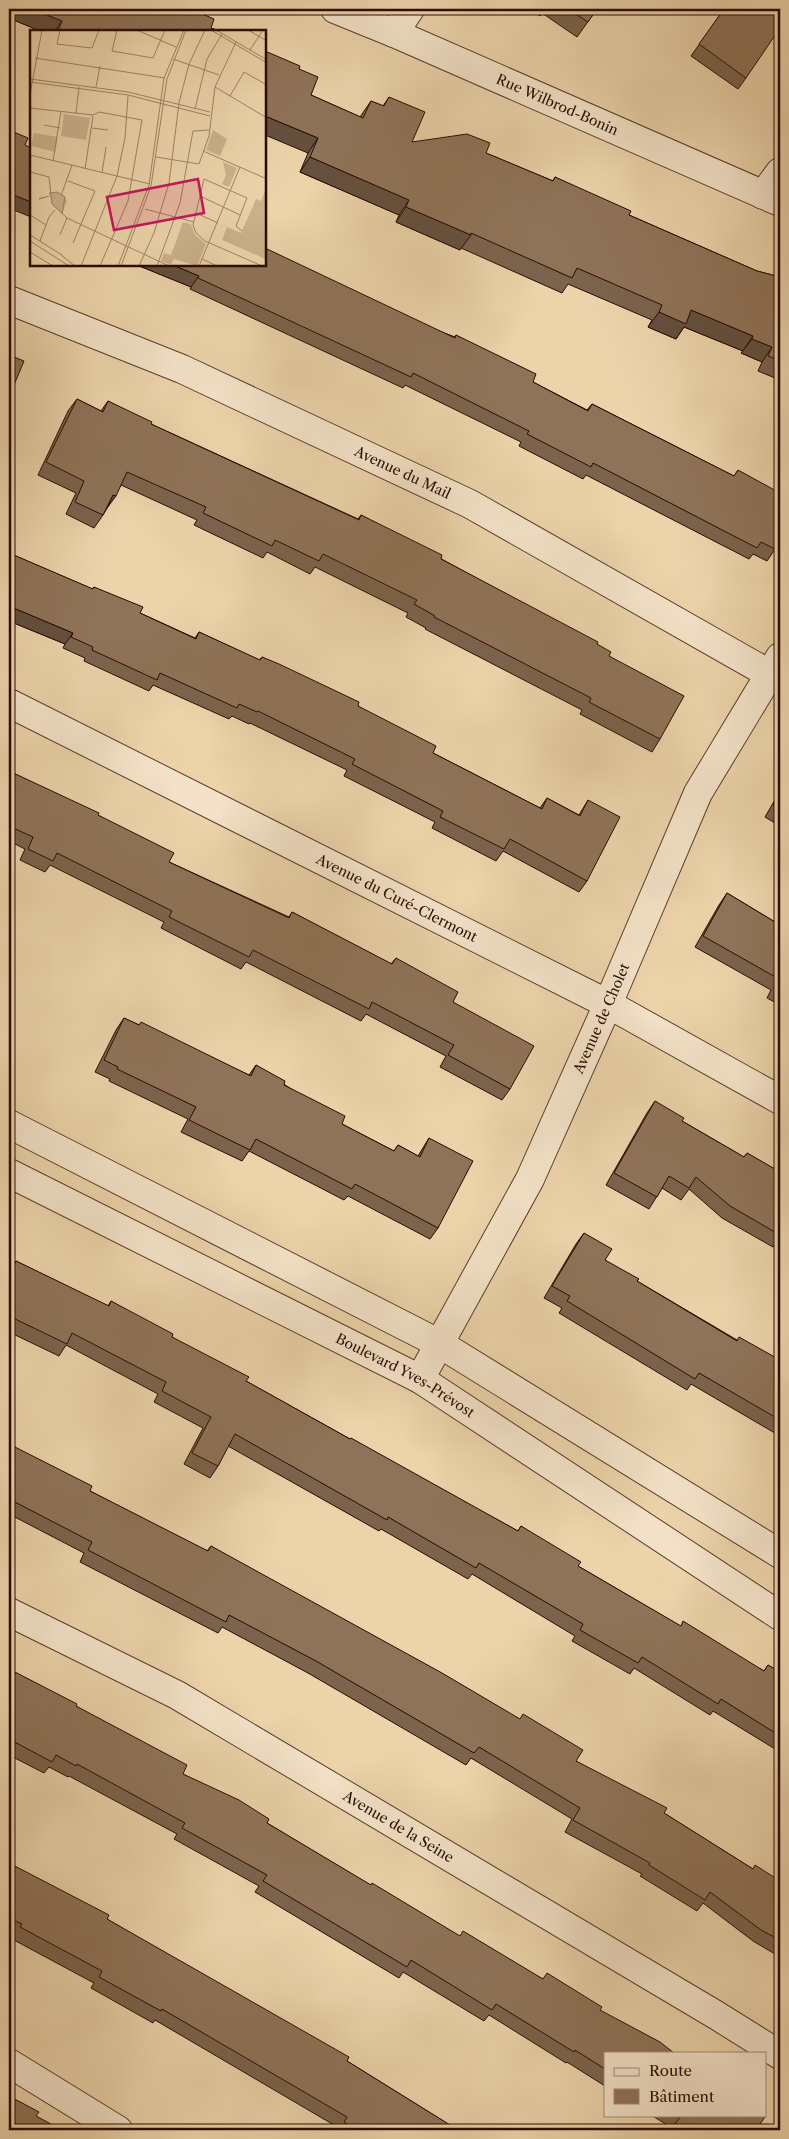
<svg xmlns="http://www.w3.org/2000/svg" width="789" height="2139" font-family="'Libre Caslon Text',serif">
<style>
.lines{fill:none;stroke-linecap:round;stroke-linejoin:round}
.minor-casing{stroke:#5b3c2a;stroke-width:30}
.tertiary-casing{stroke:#5b3c2a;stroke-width:30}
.minor{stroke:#f3e2c8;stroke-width:28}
.tertiary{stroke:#f3e2c8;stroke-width:28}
.wall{fill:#7b634c;stroke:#2b0a00}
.shaded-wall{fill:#64503e;stroke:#2b0a00}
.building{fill:#8f7358;stroke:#2b0a00}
.labels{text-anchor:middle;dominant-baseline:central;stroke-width:4;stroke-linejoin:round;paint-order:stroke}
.street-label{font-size:14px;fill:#2b0a00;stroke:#f3e2c8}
.inset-road{fill:none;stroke:#9f8366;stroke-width:1}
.view{fill:#c2185b;fill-opacity:0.15;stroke:#c2185b;stroke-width:2.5}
.inset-edge{fill:none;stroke:#2b0a00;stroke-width:2.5}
</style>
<rect width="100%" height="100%" fill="#ecd3aa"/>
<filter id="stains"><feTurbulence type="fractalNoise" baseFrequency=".004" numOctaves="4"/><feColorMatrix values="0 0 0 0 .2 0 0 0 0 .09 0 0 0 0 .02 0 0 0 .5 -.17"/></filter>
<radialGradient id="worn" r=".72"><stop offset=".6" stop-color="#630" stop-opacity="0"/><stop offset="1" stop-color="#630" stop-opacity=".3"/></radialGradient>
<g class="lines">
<!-- minor casing -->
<g class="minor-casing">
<g id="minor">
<path id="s1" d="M335,9L394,33L780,202"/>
<path d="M394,33L410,9"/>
<path d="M763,195L780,172"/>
<path id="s2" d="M9,300L182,369L470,504L780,680"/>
<path id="s3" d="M9,703L608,1004L780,1100"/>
<path id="s4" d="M9,1612L177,1695L716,2015L780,2055"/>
<path d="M9,2063L118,2130"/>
</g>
</g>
<!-- tertiary casing -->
<g class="tertiary-casing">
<g id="tertiary">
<path d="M9,1124L440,1344L780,1554"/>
<path id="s5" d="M9,1173L420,1379L780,1616"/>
<path id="s6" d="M420,1379L530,1179L608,1004L698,793L780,657"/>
</g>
</g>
<!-- minor -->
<use href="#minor" class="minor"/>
<!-- tertiary -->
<use href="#tertiary" class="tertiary"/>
</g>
<!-- wall -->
<g class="wall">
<path d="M9,9L211,28L219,31H40L9,18Z"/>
<path d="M529,9H597L577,37L542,13L540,16Z"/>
<path d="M724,9L746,78L738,89L691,56Z"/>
<path d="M299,69L311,95L360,117L371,101L383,106L389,97L412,142L486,153L553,181L555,177L629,215L757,271L780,277V380L758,371L762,362L741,353L743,351L684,327L676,339L648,327L652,320L568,284L562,293L461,248L460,250L396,222L399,215L300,172L308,153Z"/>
<path d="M137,265H265L455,337L456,335L533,382L587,410L592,404L734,476L738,470L775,549L767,561L753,554L749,559L586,475L583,479L519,446L521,442L405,385L403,388L190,289L191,287Z"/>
<path d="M77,399L101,411L108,401L151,424L358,519L361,515L597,644L609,656L660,739L652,752L580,714L582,710L425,629L426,628L406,617L408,613L315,567L310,574L267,552L263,558L194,525L197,520L121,485L103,515L94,528L66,514L76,493L38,475L68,411Z"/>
<path d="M9,553L92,589L94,587L140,613L195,638L199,632L259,660L262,657L358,706L433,753L540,808L547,798L579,815L588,800L587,881L579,892L503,851L496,861L432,828L435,822L344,776L347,770L250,723L249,724L232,716L229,719L153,685L149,691L84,661L85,658L63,648L65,644L9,621Z"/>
<path d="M9,771L98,815L169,862L289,917L292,912L391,964L396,958L453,1002L510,1089L502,1100L440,1067L446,1056L366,1014L361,1021L246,962L241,969L161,928L164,922L50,865L45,872L20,860L25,849L9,841Z"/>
<path d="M780,791V826L765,817Z"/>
<path d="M727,893L780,925V1005L767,998L771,990L695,947L719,905Z"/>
<path d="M124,1018L249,1075L256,1065L342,1124L394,1151L398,1145L418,1156L429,1138L438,1228L430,1239L348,1196L344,1200L249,1151L242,1161L181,1132L188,1119L109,1081L110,1079L95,1072L116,1030Z"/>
<path d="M655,1101L682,1121L744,1157L747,1153L780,1172V1241L778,1240L773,1247L722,1218L689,1189L681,1200L662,1188L649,1209L606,1185L647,1113Z"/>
<path d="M584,1233L605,1260L637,1281L737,1340L780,1360V1436L691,1384L687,1390L559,1313L562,1308L544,1298L576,1244Z"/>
<path d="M16,1261L108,1306L111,1301L246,1381L350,1439L518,1531L521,1526L578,1566L680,1626L764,1671L768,1665L780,1672V1752L713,1711L710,1715L634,1668L630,1674L572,1641L575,1636L472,1574L468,1579L381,1529L379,1531L228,1446L218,1466L210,1478L184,1464L203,1428L154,1402L158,1394L66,1345L59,1356L9,1332V1263L13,1265Z"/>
<path d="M9,1444L90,1491L207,1551L211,1546L664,1813L753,1869L780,1881V1957L753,1941L703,1903L697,1911L640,1876L642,1874L565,1832L572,1819L471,1758L466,1765L308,1673L222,1627L218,1633L80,1562L84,1553L9,1514Z"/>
<path d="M9,1669L76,1706L183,1774L267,1823L370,1885L459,1936L543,1979L600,2010L605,2053V2086L567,2062L566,2063L489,2015L484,2021L403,1972L399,1978L255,1892L259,1886L174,1839L177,1834L69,1776L68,1777L49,1767L44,1773L9,1755Z"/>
<path d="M9,1863L107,1919L347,2061L458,2130H338L339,2128L155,2020L153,2023L91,1988L94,1983L12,1939L14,1936L9,1933Z"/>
<path d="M651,2115H762L760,2124L769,2130H670L672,2128Z"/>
</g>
<!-- shaded-wall -->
<g class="shaded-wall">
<path d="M9,9H32L62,21L55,31H40L9,18Z"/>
<path d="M265,116L318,138L308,153L265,135Z"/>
<path d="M310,157L409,200L399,215L300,172Z"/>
<path d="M9,193L31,202V217L9,208Z"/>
<path d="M406,207L471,235L460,250L396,222Z"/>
<path d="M137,265H173L199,276L191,287Z"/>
<path d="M691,310L753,336L743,351L684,327L676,339L648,327L659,312Z"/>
<path d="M752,339L772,347L762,362L741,353Z"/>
<path d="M113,495L116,496L107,508Z"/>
<path d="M9,606L73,633L65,644L9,621Z"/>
</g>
<!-- building -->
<g class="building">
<path d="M32,9H191L214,19L211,28L219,31H104L99,29L98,31H58L62,21Z"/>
<path d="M568,9H597L588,22Z"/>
<path d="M724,9H780V28L746,78L699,44Z"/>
<path d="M265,51L300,66L299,69L318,77L311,95L363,118L371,101L384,106L389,97L425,112L412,142L467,134L490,143L486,153L553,181L555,177L631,211L629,215L757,271L780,277V361L768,356L772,347L752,339L753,336L691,310L686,324L659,312L662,305L577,268L572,278L471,233V235L406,207L409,200L310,157L318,138L265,116Z"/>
<path d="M9,130L28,138L25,145L31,148V202L9,193Z"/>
<path d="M265,248L455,338L456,335L536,374L533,382L588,411L592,404L734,476L738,470L780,493V540L775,549L761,542L757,548L593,463L591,467L527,434L529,431L413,373L411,377L198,278L199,276L173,265H265Z"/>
<path d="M9,355L24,361L9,397Z"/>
<path d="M77,399L103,412L108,401L152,422L151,424L359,520L361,515L442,555L441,559L598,642L597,644L611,652L609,656L684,696L660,739L589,702L591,698L434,617L435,616L414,604L417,600L323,554L319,561L275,540L272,546L203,513L206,507L127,472L116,496L113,495L103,515L75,502L84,481L46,462Z"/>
<path d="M9,553L93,589L94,587L143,607L140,613L196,639L199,632L260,660L262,657L279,664L359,702L358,706L436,746L433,753L542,809L547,798L580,816L588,800L620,817L587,881L510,839L504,849L440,817L443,811L352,764L355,759L258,711L257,712L239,704L237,708L160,673L157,680L92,650L93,647L71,637L73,633L9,606Z"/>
<path d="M9,771L99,813L98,815L174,853L169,862L289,918L292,912L392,964L396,958L458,992L453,1002L534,1046L510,1089L448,1055L454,1045L372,1002L369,1009L253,950L249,957L169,917L172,911L57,853L53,861L28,849L33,837L9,826Z"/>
<path d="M780,793V810L773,805Z"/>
<path d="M727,893L780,925V989L775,986L779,979L703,936Z"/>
<path d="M124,1018L139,1025L141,1022L251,1076L256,1065L285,1081L284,1085L345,1116L342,1124L394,1151L398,1145L420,1157L429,1138L473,1161L438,1228L355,1184L352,1189L256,1139L250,1150L189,1120L196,1107L117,1069L118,1067L104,1060Z"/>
<path d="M655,1101L684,1118L682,1121L744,1157L747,1153L780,1172V1235L730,1206L696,1177L689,1188L669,1176L657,1197L614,1173Z"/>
<path d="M584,1233L612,1249L605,1260L639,1279L637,1281L737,1341L739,1337L780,1360V1420L699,1373L695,1379L567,1301L570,1296L552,1286Z"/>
<path d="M16,1261L109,1306L111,1301L173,1334L172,1337L249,1377L246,1381L350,1439L351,1438L518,1531L521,1526L581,1562L578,1566L681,1626L683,1621L764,1671L768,1665L780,1672V1736L721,1699L718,1704L642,1657L638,1663L580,1630L583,1624L479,1563L476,1568L388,1517L387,1520L235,1434L218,1466L192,1453L211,1417L162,1391L166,1382L72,1333L67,1344L9,1316V1263L14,1265Z"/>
<path d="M9,1444L92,1486L90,1491L208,1551L211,1546L442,1673L520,1719L523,1714L583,1750L576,1761L667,1808L664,1813L753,1869L755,1865L780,1881V1940L761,1930L710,1892L705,1900L649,1865L650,1863L573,1820L580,1808L479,1747L474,1753L316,1661L229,1615L226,1622L88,1550L92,1542L9,1499Z"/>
<path d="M9,1669L77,1704L76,1706L187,1765L183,1774L239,1800L269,1819L267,1823L371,1885L372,1883L460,1936L463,1931L543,1979L547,1973L602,2007L600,2010L660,2042L674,2053H605V2069L575,2050L574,2052L496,2004L492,2010L411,1960L407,1967L263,1881L267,1875L182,1828L185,1823L77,1764L76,1766L56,1755L52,1762L9,1739Z"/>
<path d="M9,1863L109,1915L107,1919L349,2057L347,2061L458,2130H356L344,2122L347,2117L162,2009L161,2011L99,1977L102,1971L20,1927L22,1924L9,1918Z"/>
<path d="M9,2096L39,2112L36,2116L62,2130H9Z"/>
<path d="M677,2115H762L765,2117L760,2124L769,2130H685L675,2124L680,2117Z"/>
</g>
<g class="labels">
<!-- street labels -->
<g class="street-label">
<text stroke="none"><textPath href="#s1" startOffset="242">Rue Wilbrod-Bonin</textPath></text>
<text stroke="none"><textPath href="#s2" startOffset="430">Avenue du Mail</textPath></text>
<text stroke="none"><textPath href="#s3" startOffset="434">Avenue du Curé-Clermont</textPath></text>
<text stroke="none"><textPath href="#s6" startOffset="404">Avenue de Cholet</textPath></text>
<text stroke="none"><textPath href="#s5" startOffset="445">Boulevard Yves-Prévost</textPath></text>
<text stroke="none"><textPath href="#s4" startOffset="445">Avenue de la Seine</textPath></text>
</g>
</g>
<!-- overview -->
<g transform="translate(30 30)">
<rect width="236" height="236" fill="#ecd3aa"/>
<path d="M34,84L60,88L56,110L31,106ZM183,100L197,109L190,126L176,120ZM4,103L28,107L25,122L1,116ZM193,132L207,138L199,157L192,154L196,145ZM236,159V229L192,210L197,197L211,203L226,169L231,171ZM24,162L32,163L37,171L32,184L22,174L19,163ZM153,192L161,194L165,205L176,214L167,236L144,229L141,235L131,231L134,223L141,225Z" fill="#cbb18d"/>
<path class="inset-road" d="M30,0L27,14L62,18L69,0M87,0L82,21L123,28L135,0M107,0L146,17M181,0L237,33M186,0L237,30M218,0L237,11M220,20L233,0M5,28L135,48M143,29L189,45M0,49L98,62L180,82M0,52L98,65L180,86M66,57L70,36M185,57L237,88M0,64L12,0M200,66L214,42L237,55M0,78L63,85L69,82L112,90L98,171L70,236M165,79L177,29L192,4M46,83L49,57M14,95L30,98M62,98L78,100M173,121L237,149M0,125L120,154M126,127L169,134L179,106L185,57L206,12M23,131L31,81M55,139L63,86M0,142L19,147L22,174L37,188L139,236M72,143L76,117M38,151L65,161L43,213M19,163L27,162L35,167L32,184M32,163L42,135M170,166L210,185M14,167L9,169L19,166M115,179L164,192M166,183L188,193M0,185L16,195M212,201L206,196L217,168L174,149L163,195L166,203L175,211L232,236M0,205L32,225M30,205L37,188M0,211L39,236M10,211L19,187L25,180M0,222L23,236M31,225L45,236M172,229L187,236M51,236L87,146L95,108L98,66M88,236L119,155L134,48L154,0M91,236L121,156L137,49L156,0M109,236L124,203L139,153L149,73L159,34L175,0M127,236L150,173L163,101L179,100M169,236L210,137"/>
<path class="view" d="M168,149L174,183L84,200L77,167Z"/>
<rect width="236" height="236" class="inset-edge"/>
</g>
<!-- margin -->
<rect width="789" height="2139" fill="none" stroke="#ecd3aa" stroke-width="30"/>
<rect x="10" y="10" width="769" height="2119" fill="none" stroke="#2b0a00" stroke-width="2.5"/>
<rect x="15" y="15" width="759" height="2109" fill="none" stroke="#2b0a00"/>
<!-- legend -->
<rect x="604" y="2052" width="162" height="65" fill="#f3e2c8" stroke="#a38c78"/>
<rect x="614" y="2068" width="25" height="8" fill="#f3e2c8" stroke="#a38c78"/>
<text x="649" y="2076" font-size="15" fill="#2b0a00">Route</text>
<rect x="614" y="2089" width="25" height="15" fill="#8f7358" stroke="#a38c78"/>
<text x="649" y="2102" font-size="15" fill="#2b0a00">Bâtiment</text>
<rect width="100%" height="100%" filter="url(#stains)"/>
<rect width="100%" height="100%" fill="url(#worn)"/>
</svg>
